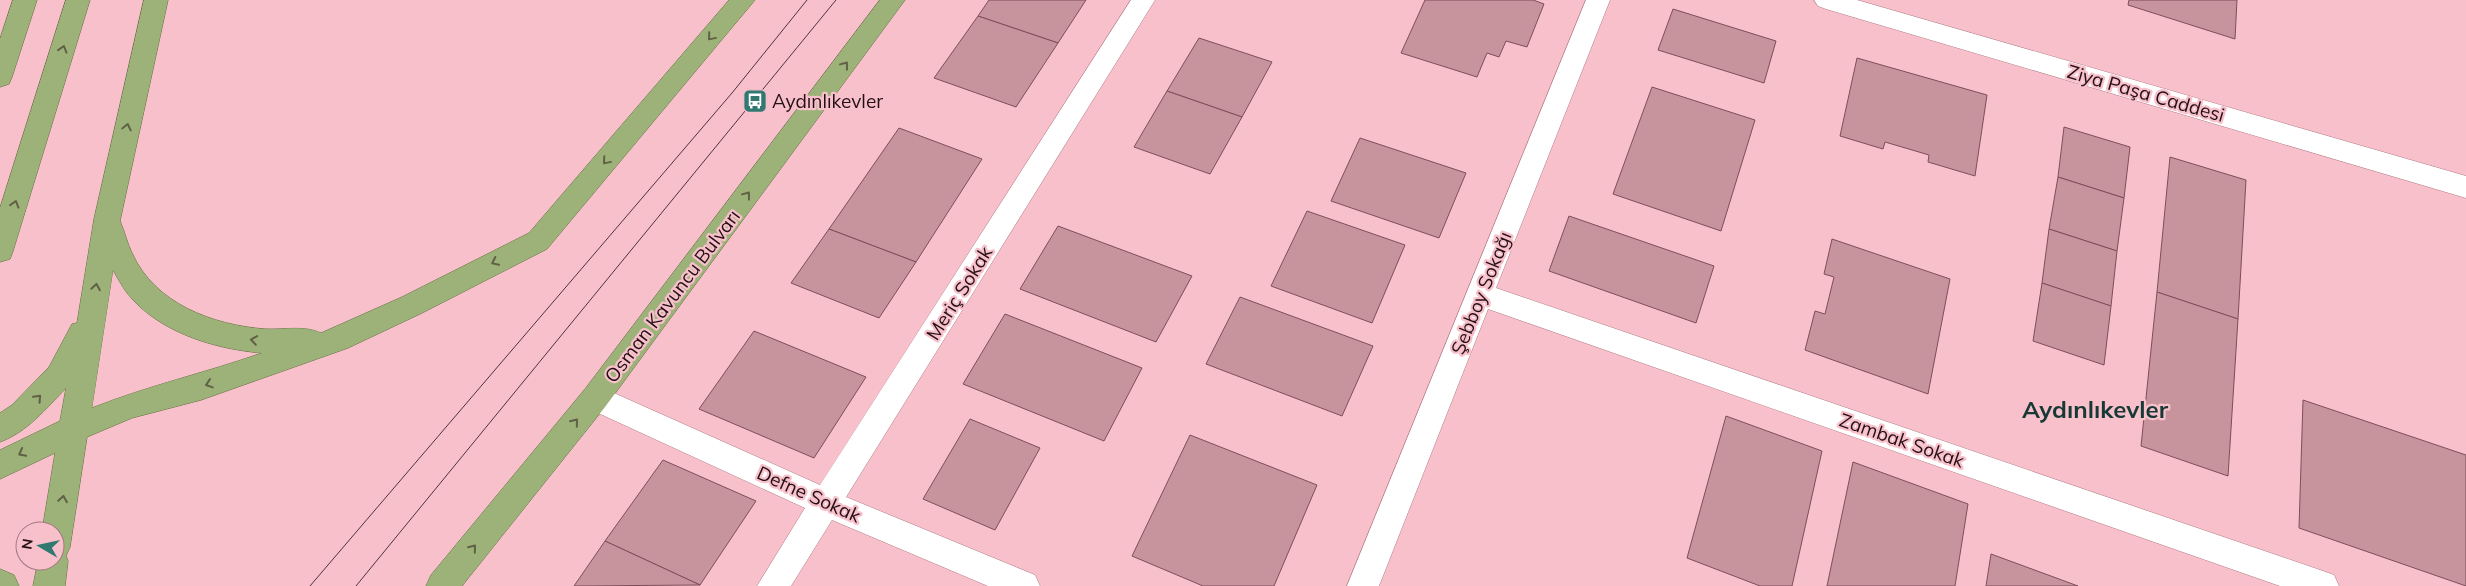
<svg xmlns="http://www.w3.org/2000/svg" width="2466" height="586" font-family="Mulish,sans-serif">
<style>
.building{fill:#c7939d;stroke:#7e4f59}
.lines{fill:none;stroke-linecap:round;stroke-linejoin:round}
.minor-casing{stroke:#af7c86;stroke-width:1}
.trunk-casing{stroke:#616d40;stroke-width:1}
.minor{fill:#fff;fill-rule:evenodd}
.trunk{fill:#9cb278;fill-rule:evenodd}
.tram{stroke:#4e343a;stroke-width:1}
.oneway{stroke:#606146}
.labels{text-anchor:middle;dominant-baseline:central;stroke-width:4.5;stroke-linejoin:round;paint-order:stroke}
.street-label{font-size:19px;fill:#231015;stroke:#f8c0cb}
.poi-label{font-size:19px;fill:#231015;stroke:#f8c0cb;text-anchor:start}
.district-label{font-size:24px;font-weight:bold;fill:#173935;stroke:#f8c0cb}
</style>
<rect width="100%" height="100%" fill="#f8c0cb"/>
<!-- building -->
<g class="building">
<path d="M989,0H1086L1058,43L978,16Z"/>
<path d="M1425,0H1533L1544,4L1527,47L1506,41L1499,57L1487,53L1477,77L1401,53Z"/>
<path d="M2129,0H2237L2235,39L2128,5Z"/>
<path d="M1673,9L1776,41L1764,83L1658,50Z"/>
<path d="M978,16L1058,43L1016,107L934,78Z"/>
<path d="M1199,38L1272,62L1242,117L1167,91Z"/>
<path d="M1857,58L1987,95L1975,176L1928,162L1929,155L1885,142L1883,149L1840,136Z"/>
<path d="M1652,87L1755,120L1721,231L1613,194Z"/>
<path d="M1167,91L1242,117L1210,174L1134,147Z"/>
<path d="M2064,127L2130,147L2124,198L2058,177Z"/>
<path d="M899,128L982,159L916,262L829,229Z"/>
<path d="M1360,138L1466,173L1439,238L1331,201Z"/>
<path d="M2170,157L2246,180L2238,319L2157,292Z"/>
<path d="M2058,177L2124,198L2117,251L2049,229Z"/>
<path d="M1307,211L1405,245L1372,323L1271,286Z"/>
<path d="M1569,216L1714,266L1696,323L1549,271Z"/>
<path d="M1058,226L1192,276L1156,342L1020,289Z"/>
<path d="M829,229L916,262L879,318L791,283Z"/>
<path d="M2049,229L2117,251L2111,306L2042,283Z"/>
<path d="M1832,239L1950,279L1928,394L1805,350L1815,311L1825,314L1834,277L1824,274Z"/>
<path d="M2042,283L2111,306L2104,365L2033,341Z"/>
<path d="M2157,292L2238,319L2228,476L2141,446Z"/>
<path d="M1240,297L1373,346L1342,416L1206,364Z"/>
<path d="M1005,314L1142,368L1104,441L963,384Z"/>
<path d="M754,331L866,377L814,458L699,409Z"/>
<path d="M2303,400L2466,455V586L2299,528Z"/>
<path d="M1726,416L1822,451L1792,586H1760L1687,558Z"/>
<path d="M970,419L1040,448L995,530L923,499Z"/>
<path d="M1190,435L1317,485L1274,586H1203L1132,556Z"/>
<path d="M663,460L756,501L700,585L605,541Z"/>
<path d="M1853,462L1968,504L1955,586H1827Z"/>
<path d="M605,541L700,585L574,586Z"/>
<path d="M1991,554L2078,586H1986Z"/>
</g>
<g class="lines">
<!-- minor casing -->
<g class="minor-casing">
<g id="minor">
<path d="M1131,0H1155L846,497L1035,575L1040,586H988L832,520L791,586H757L805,508L585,407L581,398L585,389L595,385L605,389L820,485Z"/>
<path d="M1586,0H1610L1496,288L2323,571L2334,575L2339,586H2280L1488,309L1379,586H1347Z"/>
<path d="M1814,0H1857L2466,176V198L1826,9L1818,6Z"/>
</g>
</g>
<!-- trunk casing -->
<g class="trunk-casing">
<g id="trunk">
<path d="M13,0H37L12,77L9,84L0,87V39Z"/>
<path d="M66,0H90L13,251L10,259L0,262V208Z"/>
<path d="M144,0H168L120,221C125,232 127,243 132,253C155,304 213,325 265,329C283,330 304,325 321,333L402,297L529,233L729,0H755L547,249L422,313L348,348L201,400L132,418L87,437L70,547L66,556L68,561L65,586H33L38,561H55V531H42L55,453L0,479V450L60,421L66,388C46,409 27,432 0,442V413L12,405L49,367L72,324L77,323L94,219ZM113,270C117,277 122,286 127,293C158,332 214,349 262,353C205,373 147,386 92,408Z"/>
<path d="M880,0H905L605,407L462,586H426L431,575L585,389Z"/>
<path d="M0,569L14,575L19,586H0Z"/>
</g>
</g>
<!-- minor -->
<use href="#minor" class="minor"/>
<!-- trunk -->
<use href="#trunk" class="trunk"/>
<!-- tram -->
<g class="tram">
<path d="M310,586L732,93L807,0"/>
<path d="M356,586L836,0"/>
</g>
</g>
<!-- one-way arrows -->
<defs><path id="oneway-chevron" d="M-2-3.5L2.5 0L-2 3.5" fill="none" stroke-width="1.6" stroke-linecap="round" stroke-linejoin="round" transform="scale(1.25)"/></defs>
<g class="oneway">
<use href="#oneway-chevron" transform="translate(711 37) rotate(130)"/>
<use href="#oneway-chevron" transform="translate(63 49) rotate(-73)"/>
<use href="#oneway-chevron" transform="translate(845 65) rotate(-53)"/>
<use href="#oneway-chevron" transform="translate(127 127) rotate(-77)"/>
<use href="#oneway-chevron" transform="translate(606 161) rotate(130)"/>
<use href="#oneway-chevron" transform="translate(747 195) rotate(-53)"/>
<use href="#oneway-chevron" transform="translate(15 204) rotate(-73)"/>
<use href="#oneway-chevron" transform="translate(495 262) rotate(154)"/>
<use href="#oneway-chevron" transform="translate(96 287) rotate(-81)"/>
<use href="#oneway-chevron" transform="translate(254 340) rotate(-171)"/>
<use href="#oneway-chevron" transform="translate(209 384) rotate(162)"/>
<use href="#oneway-chevron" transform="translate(38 398) rotate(-47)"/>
<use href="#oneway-chevron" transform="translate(575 422) rotate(-51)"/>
<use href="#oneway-chevron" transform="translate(22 453) rotate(152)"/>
<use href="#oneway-chevron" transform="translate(63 499) rotate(-81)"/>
<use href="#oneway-chevron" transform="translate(473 548) rotate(-51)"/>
</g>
<!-- icons -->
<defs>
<g id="bus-square" transform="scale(1.25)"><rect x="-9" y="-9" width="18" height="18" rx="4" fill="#307870" stroke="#f8c0cb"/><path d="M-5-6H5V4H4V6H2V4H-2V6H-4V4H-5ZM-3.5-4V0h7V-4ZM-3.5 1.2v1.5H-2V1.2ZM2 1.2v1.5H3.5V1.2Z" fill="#fff"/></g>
</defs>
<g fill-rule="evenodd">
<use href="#bus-square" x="755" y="101"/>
</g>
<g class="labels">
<!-- street labels -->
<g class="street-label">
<text transform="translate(2146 93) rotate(16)">Ziya Paşa Caddesi</text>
<text transform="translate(959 293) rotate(-58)">Meriç Sokak</text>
<text transform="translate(1481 293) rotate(-68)">Şebboy Sokağı</text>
<text transform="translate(672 296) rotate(-53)">Osman Kavuncu Bulvarı</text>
<text transform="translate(1902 440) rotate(19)">Zambak Sokak</text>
<text transform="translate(809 494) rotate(24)">Defne Sokak</text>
</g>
<!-- poi labels -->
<g class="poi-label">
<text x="772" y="101">Aydınlıkevler</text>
</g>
<!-- district labels -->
<g class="district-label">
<text x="2095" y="409">Aydınlıkevler</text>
</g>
</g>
<!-- north arrow -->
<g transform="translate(40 546) rotate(279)"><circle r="24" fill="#f8c0cb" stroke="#a37a82"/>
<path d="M0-4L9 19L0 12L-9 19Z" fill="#307870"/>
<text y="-8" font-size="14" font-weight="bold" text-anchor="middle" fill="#231015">N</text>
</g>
</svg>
